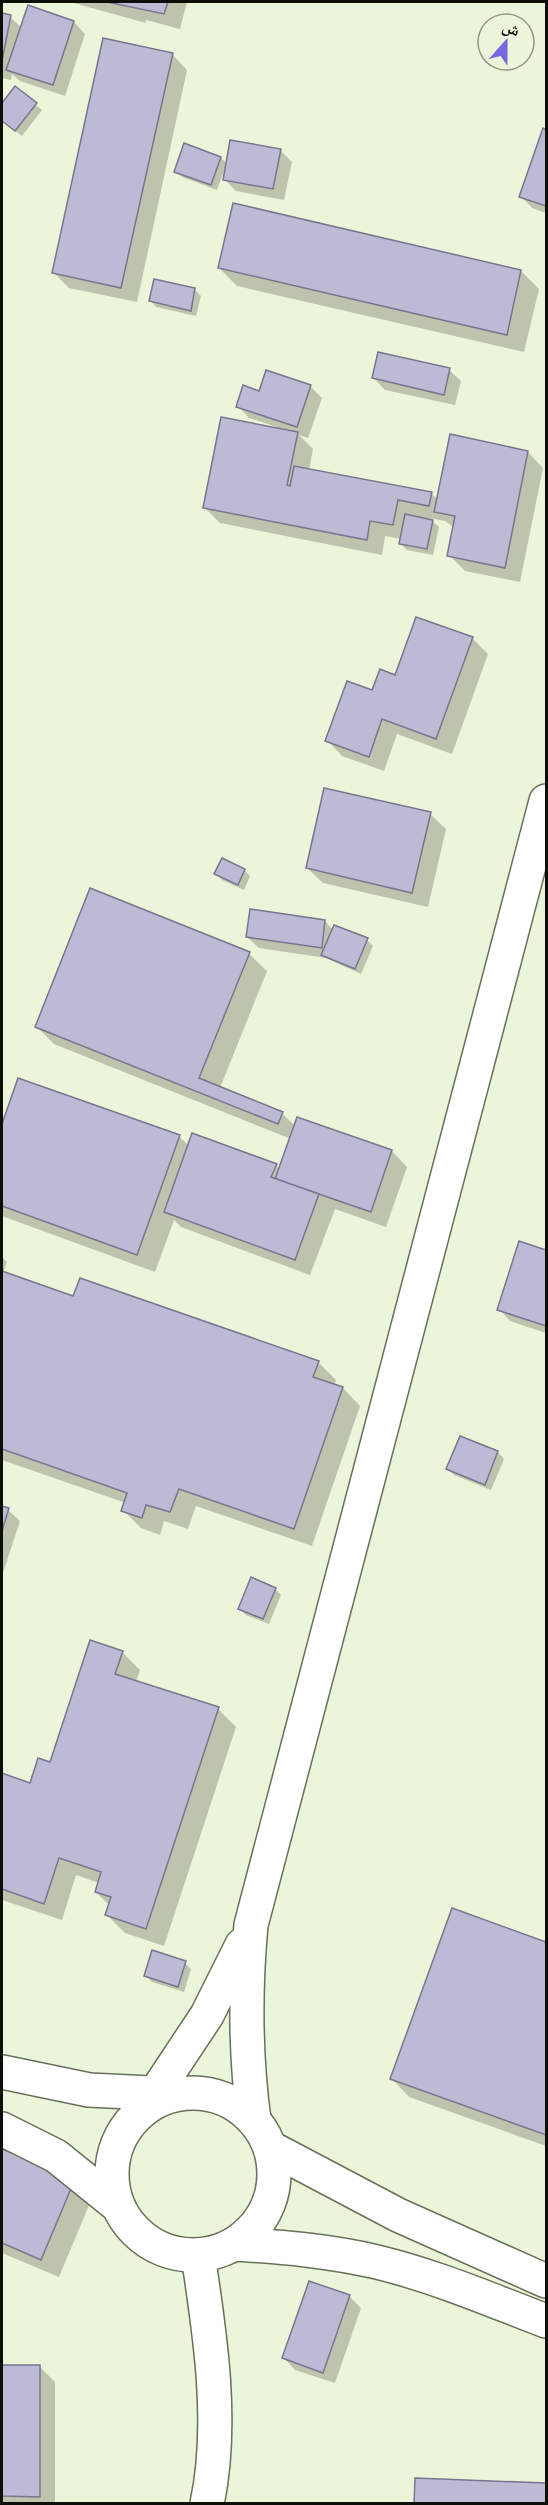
<svg xmlns="http://www.w3.org/2000/svg" width="548" height="2505" font-family="Spectral,'Noto Naskh Arabic',serif">
<style>
.shadow{fill:#0003}
.building{fill:#bbbbd5;stroke:#77768e;stroke-width:1.5}
.lines{fill:none;stroke-linecap:round;stroke-linejoin:round}
.street-casing{stroke:#677059;stroke-width:36}
.secondary-casing{stroke:#677059;stroke-width:36}
.primary-casing{stroke:#677059;stroke-width:36}
.street{stroke:#fff;stroke-width:33}
.secondary{stroke:#fff;stroke-width:33}
.primary{stroke:#fff;stroke-width:33}
</style>
<rect width="100%" height="100%" fill="#ebf5da"/>
<!-- shadow -->
<g class="shadow">
<path d="M70,2H187L180,29L146,20V23Z"/>
<path d="M2,15L10,17L22,28L74,22L85,34L65,96L20,81L12,74L11,80L2,78Z"/>
<path d="M172,54L187,70L137,302L69,288L53,272Z"/>
<path d="M15,88L42,110L22,136L2,121V106Z"/>
<path d="M544,130L546,131V213L532,208L521,196Z"/>
<path d="M280,150L292,162L284,200L236,191L224,179V171L217,190L182,177L176,171L221,158L227,164Z"/>
<path d="M219,268L521,271L539,289L524,352L237,286Z"/>
<path d="M155,281L195,290L201,296L196,316L156,307L150,300Z"/>
<path d="M449,370L461,381L455,405L385,390L374,378Z"/>
<path d="M310,386L322,398L308,438L299,435L313,449L309,470L431,493L438,500L528,452L543,468L520,582L465,571L449,555L455,528L445,521L429,518L439,527L433,555L407,550L401,544L402,539L385,536L382,555L220,523L205,508L277,427L249,418L238,406L260,393Z"/>
<path d="M472,638L488,654L452,754L397,734L384,771L342,756L327,740L373,692L396,676Z"/>
<path d="M430,814L446,829L428,907L323,883L307,868Z"/>
<path d="M244,870L250,876L244,890L222,880L216,874Z"/>
<path d="M325,921L333,930L367,940L373,946L361,974L326,958L259,948L247,937Z"/>
<path d="M249,954L267,971L220,1088L282,1113L295,1126L298,1119L392,1151L407,1167L386,1227L335,1209L310,1275L181,1227L174,1220L155,1272L2,1216V1128L19,1080L179,1136L189,1146L276,1165L280,1170L291,1139L54,1044L37,1027Z"/>
<path d="M520,1243L546,1252V1333L510,1321L499,1309Z"/>
<path d="M2,1257L7,1262L3,1273L74,1298L318,1362L336,1380L334,1385L343,1388L360,1406L312,1546L196,1506L188,1529L164,1521L160,1535L141,1528L123,1510L126,1503L2,1460Z"/>
<path d="M461,1438L498,1452L504,1459L491,1490L454,1475L448,1469Z"/>
<path d="M2,1507L8,1510L20,1521L2,1576Z"/>
<path d="M275,1589L281,1595L269,1624L246,1615L240,1609Z"/>
<path d="M122,1652L140,1670L136,1682L218,1709L236,1727L164,1946L125,1933L107,1915L110,1906L96,1892L99,1883L76,1875L62,1920L2,1900V1775L31,1785L51,1764Z"/>
<path d="M453,1910L546,1943V2146L409,2097L392,2079Z"/>
<path d="M185,1963L191,1969L184,1992L152,1982L146,1976Z"/>
<path d="M2,2150L74,2180L92,2198L59,2277L2,2253Z"/>
<path d="M310,2283L350,2297L361,2308L335,2383L295,2370L284,2358Z"/>
<path d="M2,2366H39L55,2382V2504H2Z"/>
</g>
<!-- building -->
<g class="building">
<path d="M107,2H168L164,14Z"/>
<path d="M28,5L74,21L53,85L6,70Z"/>
<path d="M2,13L11,15L2,61Z"/>
<path d="M103,38L173,53L121,288L52,273Z"/>
<path d="M15,86L37,103L15,131L2,121V103Z"/>
<path d="M543,128L546,130V206L519,197Z"/>
<path d="M230,140L281,149L273,189L223,180Z"/>
<path d="M184,143L221,157L211,185L174,172Z"/>
<path d="M233,203L521,270L507,335L218,268Z"/>
<path d="M154,279L195,288L191,311L149,301Z"/>
<path d="M378,352L450,368L444,395L372,378Z"/>
<path d="M266,370L311,385L297,427L236,407L243,385L259,391Z"/>
<path d="M221,417L298,432L287,485L290,486L294,466L432,492L429,506L398,500L393,525L370,521L367,540L203,508Z"/>
<path d="M450,434L528,451L505,568L447,556L455,516L434,512Z"/>
<path d="M405,514L433,520L427,549L399,544Z"/>
<path d="M416,617L473,637L436,739L382,719L369,757L325,741L347,681L372,690L380,669L395,675Z"/>
<path d="M324,788L431,812L412,893L306,868Z"/>
<path d="M222,858L245,869L238,885L214,874Z"/>
<path d="M90,888L250,952L199,1078L283,1112L278,1124L35,1027Z"/>
<path d="M250,909L325,920L322,948L246,937Z"/>
<path d="M334,925L368,938L355,969L321,955Z"/>
<path d="M18,1078L180,1135L137,1255L2,1206V1124Z"/>
<path d="M297,1117L392,1150L371,1212L275,1179Z"/>
<path d="M192,1133L277,1164L271,1177L319,1194L295,1260L164,1212Z"/>
<path d="M519,1241L546,1250V1326L497,1310Z"/>
<path d="M2,1271L73,1296L80,1278L319,1361L313,1377L343,1387L294,1529L179,1489L170,1512L146,1505L142,1518L121,1511L127,1493L2,1449Z"/>
<path d="M460,1436L498,1451L485,1485L446,1469Z"/>
<path d="M2,1506L9,1508L2,1531Z"/>
<path d="M251,1577L276,1588L263,1619L238,1609Z"/>
<path d="M90,1640L123,1651L115,1674L219,1707L146,1929L105,1915L111,1897L95,1892L101,1872L59,1858L44,1904L2,1889V1773L30,1783L38,1758L50,1762Z"/>
<path d="M452,1908L546,1942V2135L390,2079Z"/>
<path d="M152,1950L186,1961L178,1987L144,1976Z"/>
<path d="M2,2149L75,2179L41,2260L2,2243Z"/>
<path d="M309,2281L350,2295L323,2373L282,2358Z"/>
<path d="M2,2365H40V2497L2,2496Z"/>
<path d="M415,2478L546,2483V2504H414Z"/>
</g>
<g class="lines">
<!-- street casing -->
<g class="street-casing">
<path id="street" d="M198,2255C210,2334 224,2424 207,2504"/>
</g>
<!-- secondary casing -->
<g class="secondary-casing">
<g id="secondary">
<path d="M146,2107L207,2015L242,1945"/>
<path d="M254,2120C245,2054 245,1990 251,1925L546,801"/>
</g>
</g>
<!-- primary casing -->
<g class="primary-casing">
<g id="primary">
<path d="M2,2072L89,2090L171,2094"/>
<circle cx="193" cy="2174" r="81"/>
<path d="M2,2129L56,2156L118,2206"/>
<path d="M271,2148L398,2215L546,2281"/>
<path d="M235,2244C283,2247 330,2251 377,2262C435,2276 491,2300 546,2321"/>
</g>
</g>
<!-- street -->
<use href="#street" class="street"/>
<!-- secondary -->
<use href="#secondary" class="secondary"/>
<!-- primary -->
<use href="#primary" class="primary"/>
</g>
<!-- border -->
<rect width="548" height="2505" fill="none" stroke="#0c0f07" stroke-width="6"/>
<!-- north arrow -->
<g transform="translate(506 42) rotate(21)"><circle r="28" fill="#ebf5da" stroke="#929986" stroke-width="1.5"/>
<path d="M0-4.5L10 22L0 15L-10 22Z" fill="#7966e1"/>
<text y="-9" font-size="16" font-weight="bold" text-anchor="middle" fill="#0c0f07">ش</text>
</g>
</svg>
